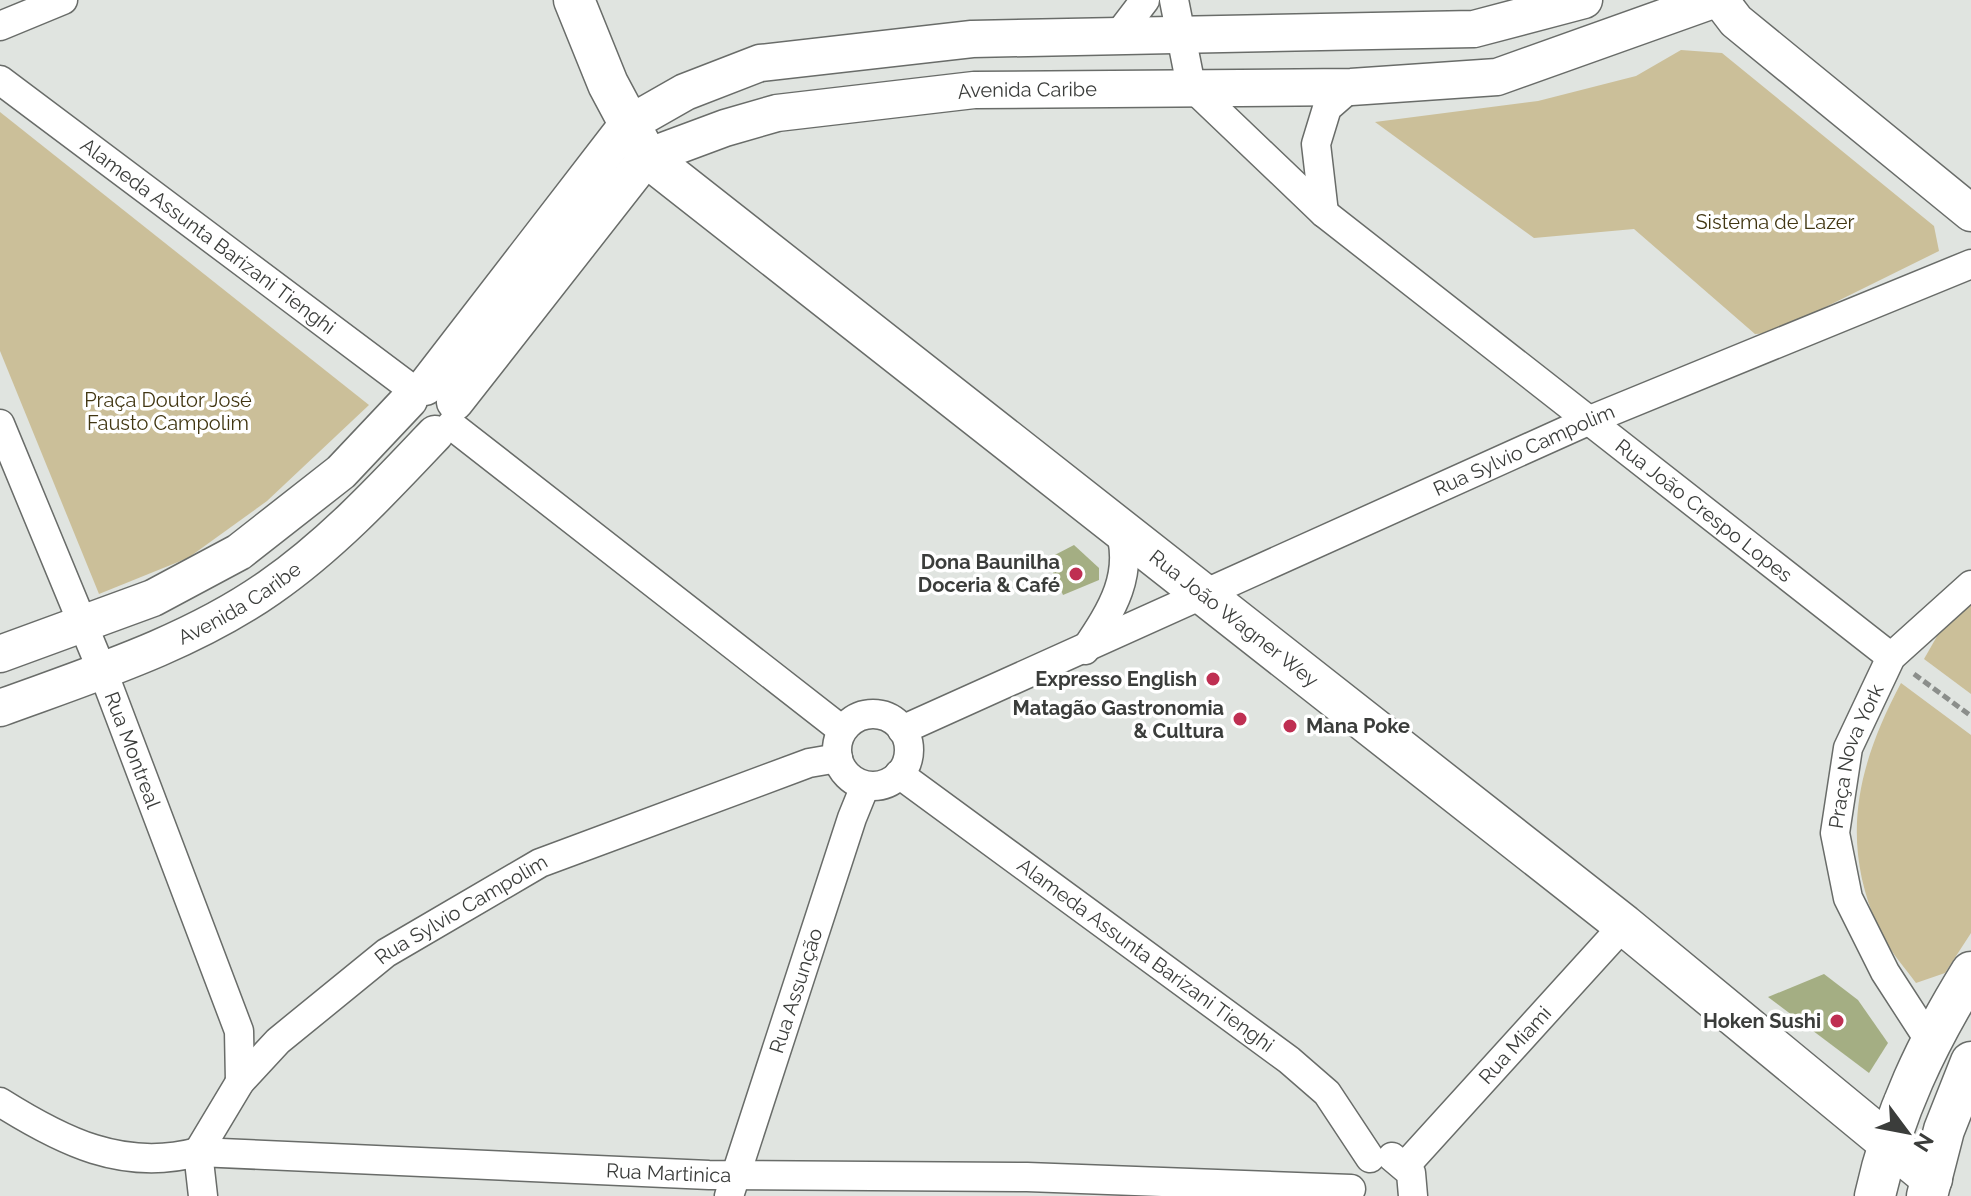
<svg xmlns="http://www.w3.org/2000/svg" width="1971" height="1196" font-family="Raleway,sans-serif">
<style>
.green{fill:#cbbf99}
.building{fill:#a4ae83}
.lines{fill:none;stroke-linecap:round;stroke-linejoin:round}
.minor-casing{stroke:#696c69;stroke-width:31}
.tertiary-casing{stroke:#696c69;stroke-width:39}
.secondary-casing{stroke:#696c69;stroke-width:43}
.path{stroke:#8b8e8b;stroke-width:5;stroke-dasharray:8 4;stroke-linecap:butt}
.minor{stroke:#fff;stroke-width:28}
.tertiary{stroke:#fff;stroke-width:36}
.secondary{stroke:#fff;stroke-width:40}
.poi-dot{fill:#bf2f52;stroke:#fff;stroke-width:3}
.labels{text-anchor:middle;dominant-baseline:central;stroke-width:7;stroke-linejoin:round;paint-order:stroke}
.street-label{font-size:20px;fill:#3b3d3b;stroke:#fff}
.park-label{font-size:20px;fill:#413612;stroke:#fff}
.poi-label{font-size:20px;font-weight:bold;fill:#3b3d3b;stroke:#fff;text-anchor:end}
</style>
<rect width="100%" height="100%" fill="#e0e4e0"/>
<!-- green -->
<g class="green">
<path d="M1681,50L1722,53L1934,226L1939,251L1773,333L1755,334L1634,229L1534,238L1375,122L1538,101L1636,76Z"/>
<path d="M0,112L369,405L267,501L188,558L99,594L0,351Z"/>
<path d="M1971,603V694L1924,659L1940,631Z"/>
<path d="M1901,683L1971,735V933L1945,973L1916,983C1903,965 1886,947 1878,927C1839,839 1858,764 1901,683Z"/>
</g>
<!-- building -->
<g class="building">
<path d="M1074,545L1099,568V580L1063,595L1047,559Z"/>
<path d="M1824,974L1858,1000L1888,1043L1869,1073L1768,997Z"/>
</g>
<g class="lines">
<!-- minor casing -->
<g class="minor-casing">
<g id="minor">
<path id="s1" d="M1174,0L1191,86L1324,213L1891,657"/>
<path d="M0,26L63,0"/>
<path d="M1119,34L1145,0"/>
<path id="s2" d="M0,80L416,392"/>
<path d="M1324,213L1316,144L1327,108L1351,87"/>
<path id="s3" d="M0,424L108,685L239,1031L240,1082"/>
<path d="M451,425L842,730"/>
<path d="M1085,650C1112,610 1136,573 1118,524"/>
<circle cx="873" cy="750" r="36"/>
<path id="s4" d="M902,730L1590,420L1971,264"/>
<path id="s5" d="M899,774L1289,1060L1327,1093L1370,1158"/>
<path id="s6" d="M1929,1040L1885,972L1848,898L1835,833L1848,748L1891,657L1971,585"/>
<path id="s7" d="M0,1102C62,1141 123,1172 198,1152L709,1175L1027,1177L1351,1189"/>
<path d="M1392,1157L1411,1173L1413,1196"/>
<path id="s8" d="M1406,1165L1624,925"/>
<path id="s9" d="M203,1196L198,1152L240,1082L278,1041L386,953L540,863L809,763L838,758"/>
<path id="s10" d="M729,1196L852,818L865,786"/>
</g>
</g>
<!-- tertiary casing -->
<g class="tertiary-casing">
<g id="tertiary">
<path d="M1720,0L1736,21L1971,213"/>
<path d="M425,387L627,125L685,92L760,63L972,39L1474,29L1584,0"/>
<path id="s11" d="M455,402L647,157L725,128L777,113L974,90L1351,87L1497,77L1713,0"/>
<path d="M0,654L153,598L239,552L341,472L409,400"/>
<path id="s12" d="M0,708C90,675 189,644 269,588C331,545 383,489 435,434"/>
</g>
</g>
<!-- secondary casing -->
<g class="secondary-casing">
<g id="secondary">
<path id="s13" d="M574,0L608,84L647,157L1624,925L1932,1179"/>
<path d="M1875,1196C1893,1114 1927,1043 1971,972"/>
<path d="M1927,1196L1944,1130L1971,1062"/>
</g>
</g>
<!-- path -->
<path class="path" d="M1914,674L1971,716"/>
<!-- minor -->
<use href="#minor" class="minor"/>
<!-- tertiary -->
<use href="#tertiary" class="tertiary"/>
<!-- secondary -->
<use href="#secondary" class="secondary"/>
</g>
<!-- markers -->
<g class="poi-dot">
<circle cx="1076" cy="574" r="8"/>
<circle cx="1213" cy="679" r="8"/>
<circle cx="1240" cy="719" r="8"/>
<circle cx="1290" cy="726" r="8"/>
<circle cx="1837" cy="1021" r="8"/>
</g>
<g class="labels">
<!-- street labels -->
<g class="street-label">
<text stroke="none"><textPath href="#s11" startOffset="700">Avenida Caribe</textPath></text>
<text stroke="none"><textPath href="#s2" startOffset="260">Alameda Assunta Barizani Tienghi</textPath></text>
<text stroke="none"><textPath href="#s4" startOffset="682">Rua Sylvio Campolim</textPath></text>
<text stroke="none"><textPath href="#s1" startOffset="754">Rua João Crespo Lopes</textPath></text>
<text stroke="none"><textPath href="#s12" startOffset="262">Avenida Caribe</textPath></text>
<text stroke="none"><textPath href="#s13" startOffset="920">Rua João Wagner Wey</textPath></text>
<text stroke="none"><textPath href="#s3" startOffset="352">Rua Montreal</textPath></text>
<text stroke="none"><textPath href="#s6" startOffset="310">Praça Nova York</textPath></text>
<text stroke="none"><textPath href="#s9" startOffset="408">Rua Sylvio Campolim</textPath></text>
<text stroke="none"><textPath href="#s5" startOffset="306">Alameda Assunta Barizani Tienghi</textPath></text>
<text stroke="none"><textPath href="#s10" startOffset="216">Rua Assunção</textPath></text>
<text stroke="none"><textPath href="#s8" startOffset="162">Rua Miami</textPath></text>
<text stroke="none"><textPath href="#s7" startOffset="682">Rua Martinica</textPath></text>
</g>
<!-- park labels -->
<g class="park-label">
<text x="1775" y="222">Sistema de Lazer</text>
<text x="168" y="400">Praça Doutor José<tspan x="168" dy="23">Fausto Campolim</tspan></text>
</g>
<!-- poi labels -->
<g class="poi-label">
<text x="1060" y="562">Dona Baunilha<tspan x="1060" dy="23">Doceria &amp; Café</tspan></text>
<text x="1197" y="679">Expresso English</text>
<text x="1224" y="708">Matagão Gastronomia<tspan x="1224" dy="23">&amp; Cultura</tspan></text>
<text x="1306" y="726" text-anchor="start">Mana Poke</text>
<text x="1821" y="1021">Hoken Sushi</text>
</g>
</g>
<!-- north arrow -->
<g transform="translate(1907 1132) rotate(122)" stroke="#ffffff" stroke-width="6" paint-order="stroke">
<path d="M0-6L14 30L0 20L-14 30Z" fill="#3b3d3b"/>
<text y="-12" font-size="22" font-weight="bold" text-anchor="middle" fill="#3b3d3b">N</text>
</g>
</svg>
